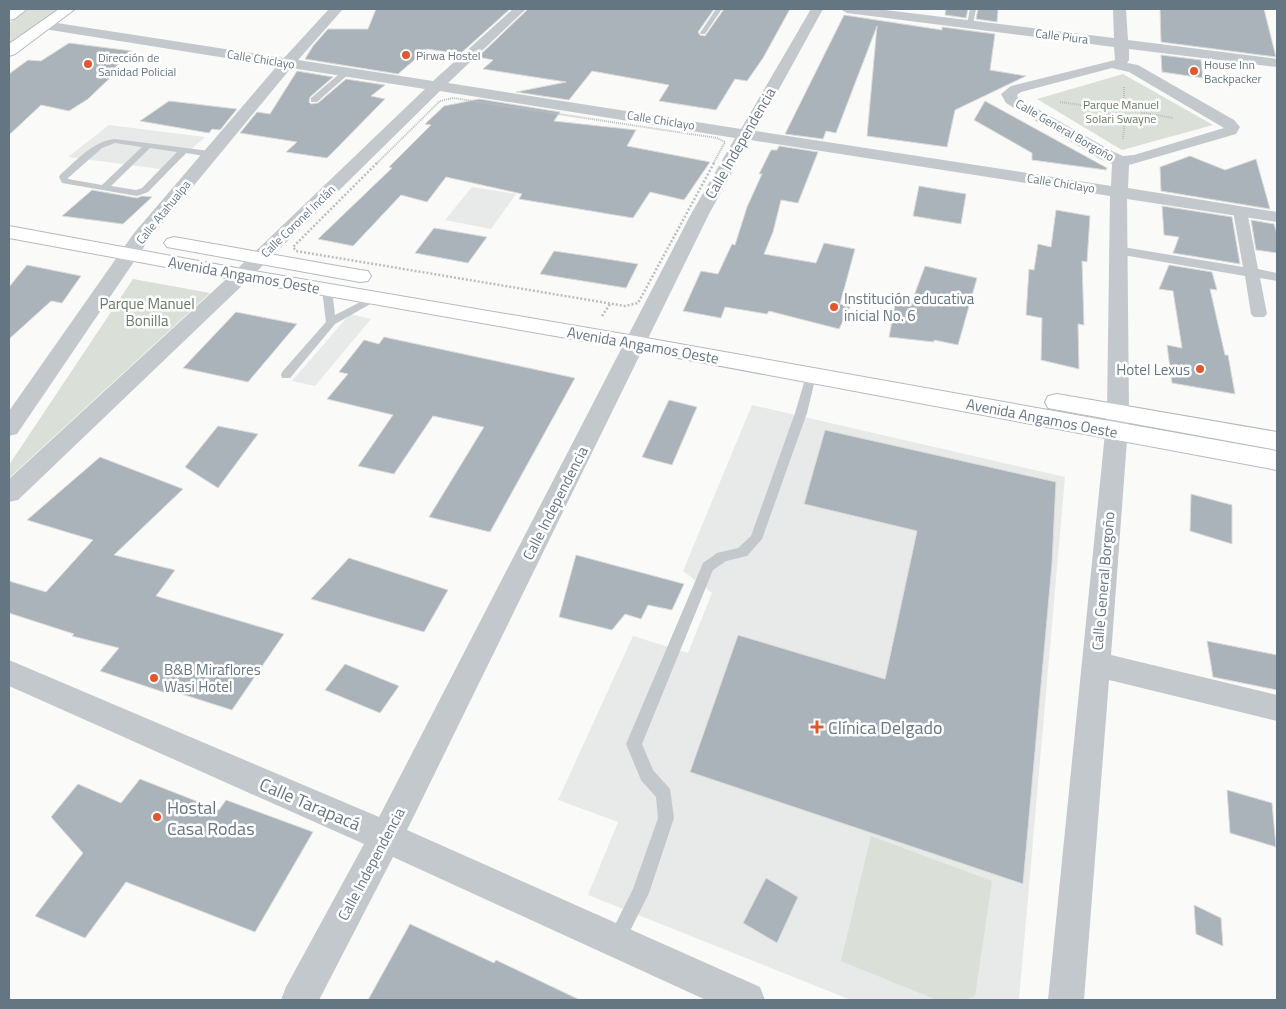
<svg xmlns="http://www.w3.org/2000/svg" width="1286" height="1009" font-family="'Titillium Web',sans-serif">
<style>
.built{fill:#e8e9e9}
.green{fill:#dadfd7}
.building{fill:#aab3b9;stroke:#dcdcda}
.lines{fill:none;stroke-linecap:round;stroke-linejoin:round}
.secondary-casing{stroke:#b3babf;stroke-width:2}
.primary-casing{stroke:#b5babe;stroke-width:2}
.path-far1{stroke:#bbbfc2;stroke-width:2;stroke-dasharray:1 1;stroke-linecap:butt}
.path{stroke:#bbbfc2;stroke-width:2.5;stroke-dasharray:2 2;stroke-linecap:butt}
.service{fill:#c3c8cc;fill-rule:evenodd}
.pedestrian{fill:#c3c8cc;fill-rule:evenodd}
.minor{fill:#c3c8cc;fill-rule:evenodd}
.secondary{fill:#fff;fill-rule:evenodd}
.primary{fill:#fff;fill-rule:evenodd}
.poi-dot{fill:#e4572e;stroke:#fff;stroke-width:2}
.labels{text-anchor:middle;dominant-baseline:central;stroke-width:5;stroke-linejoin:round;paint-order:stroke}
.far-street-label{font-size:12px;fill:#657683;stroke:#fff}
.far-poi-label{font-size:12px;fill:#657683;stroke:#fff;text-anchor:start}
.far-park-label{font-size:12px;fill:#687a64;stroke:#fff}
.street-label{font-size:15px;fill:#657683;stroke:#fff}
.poi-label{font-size:15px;fill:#657683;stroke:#fff;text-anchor:start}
.park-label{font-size:15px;fill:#687a64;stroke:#fff}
.near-poi-label{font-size:18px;fill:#657683;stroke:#fff;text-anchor:start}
.near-street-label{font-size:18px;fill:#657683;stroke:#fff}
</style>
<rect width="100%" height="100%" fill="#fafaf8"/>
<!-- built -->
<g class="built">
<path d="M109,125L205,137L168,170L68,157Z"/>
<path d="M472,187L516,194L491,229L445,220Z"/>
<path d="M350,314L371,319L315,386L292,381Z"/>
<path d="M752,405L1065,477L1019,1000H851L588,895L618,822L558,800L633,636L688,653L712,593L683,571Z"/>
</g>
<!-- green -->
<g class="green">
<path d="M29,9H60L9,45V23Z"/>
<path d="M1123,74L1213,125L1122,150L1037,99Z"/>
<path d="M133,279L210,293L9,478V465Z"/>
<path d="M871,836L992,881L975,996L964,1000H937L841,961Z"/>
</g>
<!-- building -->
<g class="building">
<path d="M376,9H510L460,54L427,49L398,74L305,59L313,46L328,29H368Z"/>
<path d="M528,9H714L698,32L700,35L705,36L724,9H790L763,58L747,81L735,79L716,110L659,101L669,85L592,71L569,100L516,92L566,82L483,69L493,60L478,57Z"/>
<path d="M946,9H968L966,18L945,15Z"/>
<path d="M978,9H998L997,22L976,19Z"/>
<path d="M1160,9H1264L1276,57L1161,42Z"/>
<path d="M844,15L942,30V27L995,34L990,70L1026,76L955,110L947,147L867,136L877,26L836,133L826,131L823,139L785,134Z"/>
<path d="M69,43L132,51L108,75H113L88,99L69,111L41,105L9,135V74L28,60L41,61Z"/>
<path d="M1161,55L1201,60L1203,78L1162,72Z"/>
<path d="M297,71L333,77L310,97L309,102L311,104L318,103L346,79L385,85L371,96L385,99L327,158L286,152L297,142L240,133L257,112L270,114Z"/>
<path d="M479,99L560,112L554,121L636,130L627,146L710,162L684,200L650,192L633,218L519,199L522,194L446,177L427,202L401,195L353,246L318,239L392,168L389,167L431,125L425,124L444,106Z"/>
<path d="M169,101L178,102L237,109L220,130L212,129L209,133L140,121Z"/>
<path d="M985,101L1107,168L1106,170L1032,160V153L974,120Z"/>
<path d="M779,146L818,152L798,203L781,200L773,232L764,254L816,263L824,243L855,249L840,304L850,307L839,329L769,311L767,314L725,307L721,318L683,311L701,271L718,274L732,244L735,245L747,207L762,174H759L771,150H777Z"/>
<path d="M1190,156L1225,170L1256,159L1270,209L1161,191L1160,167Z"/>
<path d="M919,186L966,194L961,224L913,216Z"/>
<path d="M92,190L137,198L142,196L152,197L123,224L62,216Z"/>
<path d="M1162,206L1232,217L1240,264L1173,253L1179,237L1164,235Z"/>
<path d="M1056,210L1090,216L1087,262L1082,261L1084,325L1078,324L1079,369L1041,360L1042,318L1026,315L1029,269L1034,270L1038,244L1051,247Z"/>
<path d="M1251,220L1274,224L1277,234V253L1256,250Z"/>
<path d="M434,228L487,237L468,263L415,253Z"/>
<path d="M554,251L588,256L638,264L626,288L540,274Z"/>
<path d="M27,265L81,276L62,303L51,301L9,339V287Z"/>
<path d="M1169,265L1212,272L1217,290L1210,289L1225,355H1228L1235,394L1172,383L1167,345L1182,348L1173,291L1159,289Z"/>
<path d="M925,266L977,278L958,345L934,340V342L889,337L896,299L912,301Z"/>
<path d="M236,312L297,324L248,382L183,368Z"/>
<path d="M384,337L575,378L490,532L429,517L484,427L433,416L394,474L358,466L393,415L327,399L348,374L339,372L364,340L379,344Z"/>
<path d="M669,400L697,407L672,465L642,457Z"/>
<path d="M218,426L258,434L218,488L185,467Z"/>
<path d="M825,430L1056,482L1052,564L1023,884L690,772L738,635L885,679L917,531L804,504Z"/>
<path d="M100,457L183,489L114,555L175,570L156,596L284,634L232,710L172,691L169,694L100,671L119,648L72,636L74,634L9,613V581L46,592L93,540L27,520Z"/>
<path d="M1191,494L1232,505V544L1190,531Z"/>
<path d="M576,555L684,584L672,610L648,605L641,619L625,614L612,630L559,617Z"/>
<path d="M349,558L448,590L424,632L311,599Z"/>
<path d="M1207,641L1277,655V690L1213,677Z"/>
<path d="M345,664L399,686L380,713L325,690Z"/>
<path d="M140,779L219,810L226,800L313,832L255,932L126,882L85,938L35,916L83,853L51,817L78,784L121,803Z"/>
<path d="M1227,790L1272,803L1276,847L1230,833Z"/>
<path d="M766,878L798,897L777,943L743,923Z"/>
<path d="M1194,905L1221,918L1223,946L1196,934Z"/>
<path d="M410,924L494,963L496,960L580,1000H368Z"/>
</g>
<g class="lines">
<!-- secondary casing -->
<g class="secondary-casing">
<g id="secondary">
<path d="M10,9H27L14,19L9,20Z"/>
<path d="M59,9H75L15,54L9,56V44Z"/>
</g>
</g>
<!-- primary casing -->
<g class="primary-casing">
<g id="primary">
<path d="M9,226L242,269L635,336L1277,451V470L635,350L242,281L9,238Z"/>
<path d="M174,237L360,270L368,271L371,276L368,281L360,282L167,247L164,243L167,239Z"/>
<path d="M1057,394L1277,432V450L1048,408L1045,402L1048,396Z"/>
</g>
</g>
<!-- path-far1 -->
<g class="path-far1">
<path d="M1124,87V102"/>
<path d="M1117,101C1127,103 1141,104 1143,116C1128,122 1112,120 1101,108L1105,103Z"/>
<path d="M1060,102L1101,108"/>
<path d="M1144,113L1173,118"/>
<path d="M1123,139L1125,119"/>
<path d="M376,164L440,101L453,98L717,138L725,142L713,164"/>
</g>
<!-- path -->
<g class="path">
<path d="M377,163L293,247L296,251L625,306L638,303L714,163"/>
<path d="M602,316L610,304"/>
</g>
<!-- service -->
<g class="service">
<path d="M716,9H722L705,34H701L700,33Z"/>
<path d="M970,9H976L973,24L970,26L967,24Z"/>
<path d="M344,70L351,72L317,102H311V98Z"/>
<path d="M115,139L210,151L214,154L210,157L186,153L148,192L137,196L62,183L59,177L60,175C76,161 93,141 115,139ZM115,143L142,147L102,185L68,179V178L102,148ZM150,148L177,152L142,188L136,190L111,186Z"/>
<path d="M327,287L332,290L335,315L372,296L376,295L381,298L335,324L290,378H282L281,375L282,372L326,322L322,290Z"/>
<path d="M811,372L816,376L807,413L762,539L747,556L726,561L713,570L642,744L653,770L670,789L674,818L649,893L622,947L616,950L610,947L607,941L633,889L658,818L656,797L641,780L626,744L703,563L717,553L738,548L751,536L795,413L806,376Z"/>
</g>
<!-- pedestrian -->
<path class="pedestrian" d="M1240,207L1247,211L1258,269L1277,273V281L1260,278L1267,314L1264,317H1254L1251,314L1245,276L1117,254L1112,253L1110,250L1112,247L1117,246L1243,267L1233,211Z"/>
<!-- minor -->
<path class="minor" d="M329,9H343L298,60L433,81L513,9H526L448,83L741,129L811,9H823L756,131L1111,186L1112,164L1100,159L1006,103L1001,94L1011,86L1115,60L1114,47L847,13L840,9H877L1114,38L1113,9H1126L1128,40L1277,59V67L1129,49V60L1127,63L1138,65L1234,120L1240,127L1236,134L1129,165L1128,188L1277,212V222L1127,199L1129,413L1111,655L1277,695V721L1109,680L1084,1000H1048L1107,413L1110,196L750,140L709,214L407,830L760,987L765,1000H706L393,857L319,1000H281L286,987L364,844L9,686V660L379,817L691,214L735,138L440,91L249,279L18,500L9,502V479L235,271L425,89L291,68L148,241L17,434L9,436V411L134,233L277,66L44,29L37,25L44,21L284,58ZM1112,68L1129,72L1224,128L1134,155L1123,156L1112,151L1018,98L1017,95L1021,92Z"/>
<!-- secondary -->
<use href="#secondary" class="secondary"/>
<!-- primary -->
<use href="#primary" class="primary"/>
</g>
<!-- markers -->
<g class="poi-dot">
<circle cx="406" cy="55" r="5"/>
<circle cx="88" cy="64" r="5"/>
<circle cx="1194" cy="71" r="5"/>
<circle cx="834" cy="307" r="5"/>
<circle cx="1200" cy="369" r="5"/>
<circle cx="154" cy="678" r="5"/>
<path d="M814.5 719.5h5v5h5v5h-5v5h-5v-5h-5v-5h5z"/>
<circle cx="157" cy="817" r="5"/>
</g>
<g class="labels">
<!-- far-street labels -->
<g class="far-street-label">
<text transform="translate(1062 36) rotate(7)">Calle Piura</text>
<text transform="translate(261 59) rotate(9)">Calle Chiclayo</text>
<text transform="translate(661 120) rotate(9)">Calle Chiclayo</text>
<text transform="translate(1065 130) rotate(30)">Calle General Borgoño</text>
<text transform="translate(1061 183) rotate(9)">Calle Chiclayo</text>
<text transform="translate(163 212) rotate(-51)">Calle Atahualpa</text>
<text transform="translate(298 221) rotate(-44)">Calle Coronel Inclán</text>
</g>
<!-- far-poi labels -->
<g class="far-poi-label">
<text x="416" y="55">Pirwa Hostel</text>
<text x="98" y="57">Dirección de<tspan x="98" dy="14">Sanidad Policial</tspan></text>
<text x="1204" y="64">House Inn<tspan x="1204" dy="14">Backpacker</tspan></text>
</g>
<!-- far-park labels -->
<g class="far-park-label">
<text x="1121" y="104">Parque Manuel<tspan x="1121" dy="14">Solari Swayne</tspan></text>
</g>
<!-- street labels -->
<g class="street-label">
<text transform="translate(740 143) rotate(-60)">Calle Independencia</text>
<text transform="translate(244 275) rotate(10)">Avenida Angamos Oeste</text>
<text transform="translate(643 345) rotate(10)">Avenida Angamos Oeste</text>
<text transform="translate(1042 418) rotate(11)">Avenida Angamos Oeste</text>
<text transform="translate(555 503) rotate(-63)">Calle Independencia</text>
<text transform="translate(1103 581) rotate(-85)">Calle General Borgoño</text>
<text transform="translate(371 864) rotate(-62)">Calle Independencia</text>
</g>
<!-- poi labels -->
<g class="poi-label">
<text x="844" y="298">Institución educativa<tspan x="844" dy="17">inicial No. 6</tspan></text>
<text x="1190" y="369" text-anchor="end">Hotel Lexus</text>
<text x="164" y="669">B&amp;B Miraflores<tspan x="164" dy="17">Wasi Hotel</tspan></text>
</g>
<!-- park labels -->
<g class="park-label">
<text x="147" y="303">Parque Manuel<tspan x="147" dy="17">Bonilla</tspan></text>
</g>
<!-- near-poi labels -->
<g class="near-poi-label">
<text x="828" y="727">Clínica Delgado</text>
<text x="167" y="807">Hostal<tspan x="167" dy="21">Casa Rodas</tspan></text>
</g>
<!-- near-street labels -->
<g class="near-street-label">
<text transform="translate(310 804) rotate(23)">Calle Tarapacá</text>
</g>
</g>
<!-- border -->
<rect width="1286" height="1009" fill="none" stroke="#657683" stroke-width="20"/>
</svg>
